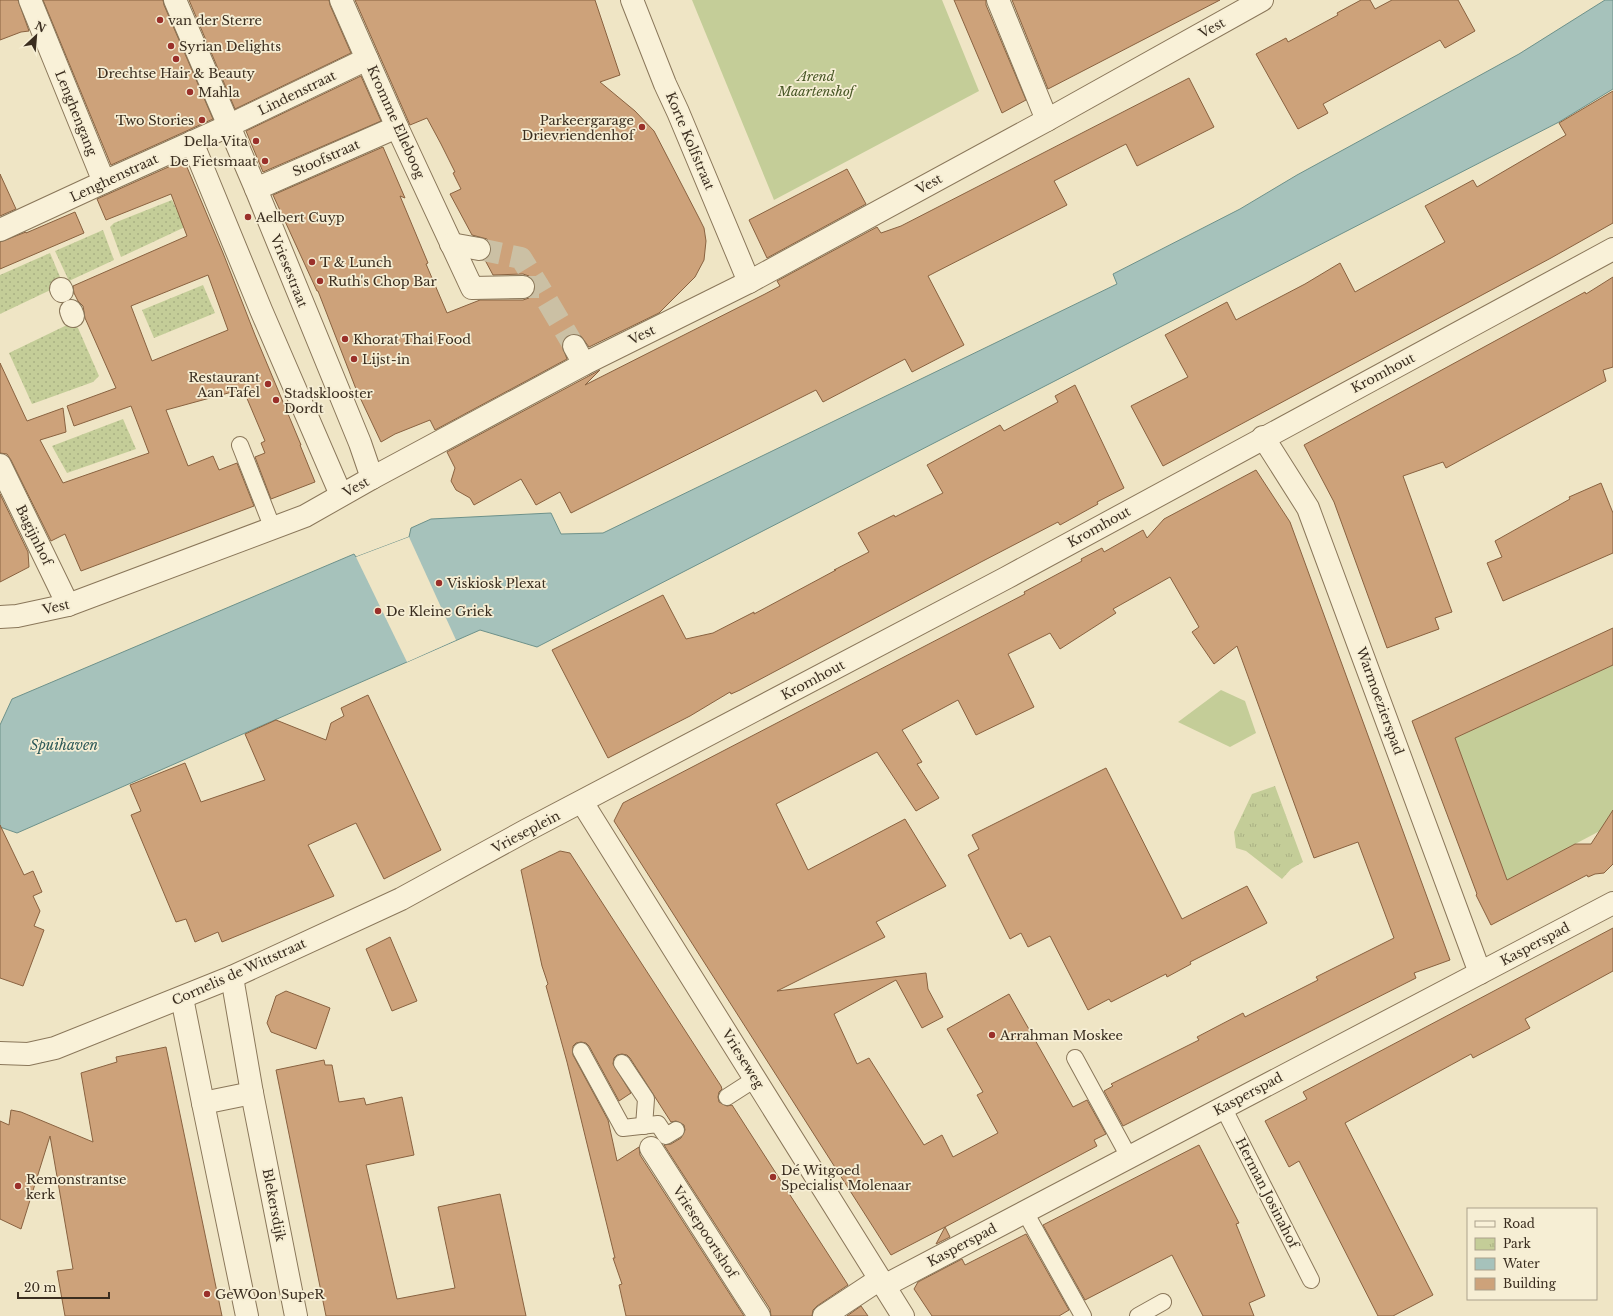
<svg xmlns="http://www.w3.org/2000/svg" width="1613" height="1316" font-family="'Libre Baskerville',serif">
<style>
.grass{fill:url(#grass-dots)}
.park{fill:url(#park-tufts)}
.garden{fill:#c4cd98}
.water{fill:#a6c2bb;stroke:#6d918a}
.pier{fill:#efe5c5}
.building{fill:#cda27a;stroke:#896240;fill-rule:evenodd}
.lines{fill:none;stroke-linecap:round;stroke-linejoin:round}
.minor-tunnel{stroke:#cbc0a4;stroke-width:22;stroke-dasharray:22 11;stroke-linecap:butt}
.service-casing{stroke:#8a775a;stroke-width:18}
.pedestrian-casing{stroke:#8a775a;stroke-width:24}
.minor-casing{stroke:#8a775a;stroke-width:24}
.service{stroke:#f9f1d8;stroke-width:16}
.pedestrian{stroke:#f9f1d8;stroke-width:22}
.minor{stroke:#f9f1d8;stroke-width:22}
.poi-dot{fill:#9a302a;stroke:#f6eed4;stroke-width:1.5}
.labels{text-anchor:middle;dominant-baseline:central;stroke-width:3.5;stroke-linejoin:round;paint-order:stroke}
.poi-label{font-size:13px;fill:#3a2d1f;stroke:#f6eed4;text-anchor:start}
.street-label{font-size:13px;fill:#3a2d1f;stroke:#f6eed4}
.park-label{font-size:13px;font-style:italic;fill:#475625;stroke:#f6eed4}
.water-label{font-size:14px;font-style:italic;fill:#2e5a59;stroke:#f6eed4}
</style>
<defs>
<pattern id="grass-dots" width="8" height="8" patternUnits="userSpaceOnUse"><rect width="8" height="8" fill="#c4cd98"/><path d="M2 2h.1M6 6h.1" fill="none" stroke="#a9b083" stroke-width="1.8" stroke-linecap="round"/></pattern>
<pattern id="park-tufts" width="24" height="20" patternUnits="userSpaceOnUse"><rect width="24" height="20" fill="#c4cd98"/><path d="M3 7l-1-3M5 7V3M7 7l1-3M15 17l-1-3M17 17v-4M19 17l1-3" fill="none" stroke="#a9b083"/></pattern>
</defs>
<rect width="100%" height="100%" fill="#efe5c5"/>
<!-- grass -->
<g class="grass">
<path d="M172,200L185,227L121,257L110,227L114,223Z"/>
<path d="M103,230L114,260L69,281L55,251Z"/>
<path d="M50,253L63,284L0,314V275Z"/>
<path d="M203,285L215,313L154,338L142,310Z"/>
<path d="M69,324L78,328L99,376L93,382L32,404L9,353Z"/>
<path d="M123,419L136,449L67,473L52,446Z"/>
</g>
<!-- park -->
<path class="park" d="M1275,786L1303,862L1291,869L1282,879L1246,851L1236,848L1234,832L1252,794Z"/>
<!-- garden -->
<g class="garden">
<path d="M692,0H942L979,91L774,200Z"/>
<path d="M1613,665V824L1507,880L1455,738Z"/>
<path d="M1221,690L1245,701L1256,733L1230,747L1178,722Z"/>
</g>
<!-- water -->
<path class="water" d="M1605,0H1613V89L1559,122L537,647L480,630L17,833L0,827V725L12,699L354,554L356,557L409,537L411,528L431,519L551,513L561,534L603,533L1117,284L1113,274L1240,209L1297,175L1519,54Z"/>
<!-- pier -->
<path class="pier" d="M409,537L456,640L407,662L356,557Z"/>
<!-- building -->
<g class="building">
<path d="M0,0H18L29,31L21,32L0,40Z"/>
<path d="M43,0H163L164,5L213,119L111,165Z"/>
<path d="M189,0H329L330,5L351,53L235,109Z"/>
<path d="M355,0H595L620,75L600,82L635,111L654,131L699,218L704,228L706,241L704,260L695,277L659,313L589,347L580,335L575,334L568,335L564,339L562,345L567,359L435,430L430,420L395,434L381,442L356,389L318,291H317L273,195L383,147L405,198L400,196L428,263L426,264L447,313L480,300H523L529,298L534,293L535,286L533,280L529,276L523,274L493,275L485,260L489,257L491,252V244L487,239L472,235L450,194L461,189L453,173L455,172L441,144L427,118L410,125Z"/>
<path d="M954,0H986V5L1026,100L1002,113Z"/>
<path d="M1012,0H1220L1048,89Z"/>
<path d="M1361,0H1370L1375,9L1392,0H1458L1475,31L1445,48L1440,40L1323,104L1328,113L1298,129L1256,54L1286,38L1288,42L1338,15L1337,13Z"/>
<path d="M361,76L381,121L263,172L246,131Z"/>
<path d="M1189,78L1214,127L1137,166L1126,144L1054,181L1067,205L928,276L964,345L912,372L905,359L823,402L816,390L571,513L560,492L536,505L521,479L474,505L470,498L456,490L451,481L455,468L447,452L600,370L585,385L765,294L780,286L777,281L877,227L881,233L901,226Z"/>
<path d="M1613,91V223L1551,258L1163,466L1131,406L1188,377L1165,335L1227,302L1236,320L1305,284L1340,263L1355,292L1445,242L1425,206L1473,180L1477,187L1566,135L1559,123Z"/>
<path d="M184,160L223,253L255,335L301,445H300L315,482L271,499L255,457L265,453L261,443L265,441L243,389L166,410L188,466L213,456L219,470L237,463L254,506L81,571L65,534L51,541L11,460L7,454L0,453V363L27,421L63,408L66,432L40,440L63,483L149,453L131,406L74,426L67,406L116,388L85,318L83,306L78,301L74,293L73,286L187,236L171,194L106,220L97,199ZM208,275L228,330L152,361L131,306Z"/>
<path d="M847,169L866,204L767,258L749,220Z"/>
<path d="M0,174L16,209L0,216Z"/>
<path d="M75,212L84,233L0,269V242L26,232V233Z"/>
<path d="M1613,277V367L1603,370L1606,381L1446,468L1443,462L1403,476L1452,612L1435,618L1439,629L1387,648L1334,502L1304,445L1585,292L1586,294Z"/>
<path d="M1075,385L1124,488L1097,502L1098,504L1060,525L1058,522L981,562L740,690L731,694L730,692L690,716L608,758L552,650L663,595L686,639L713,633L754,612V614L836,570H834L869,552L858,533L894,515L895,517L943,493L927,465L1000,425L1004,431L1058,402L1055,396Z"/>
<path d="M1256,470L1290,522L1450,960L1414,973L1416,978L1123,1126L1104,1091L1113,1086L1111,1084L1199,1040L1197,1037L1243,1013L1245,1017L1318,980L1316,977L1394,938L1358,842L1314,858L1237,646L1214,664L1192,632L1199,627L1170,577L1113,609L1116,613L1060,649L1050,633L1008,654L1034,707L976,735L958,700L902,730L922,762L917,764L939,798L916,811L877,752L776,804L808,870L905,819L946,886L876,922L885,937L777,991L926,973L928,989L943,1017L922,1028L896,980L834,1014L857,1064L869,1058L924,1145L942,1135L953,1157L998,1133L977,1095L983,1092L947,1029L1009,994L1073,1107L1087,1100L1106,1134L1094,1140L1097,1146L945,1227L950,1237L936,1244L945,1227L891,1255L614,821L623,803L1025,594L1024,592L1082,561L1081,559L1102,548L1104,552L1143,530L1147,538L1164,519Z"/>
<path d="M1601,483L1613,513V553L1503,601L1487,563L1502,557L1495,541L1570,499L1569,497Z"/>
<path d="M0,494L28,552L29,567L0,582Z"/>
<path d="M1613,628V665L1455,738L1507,880L1575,844H1591L1613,810V864L1604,873L1595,874L1588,877L1587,875L1491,925L1476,895L1477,894L1412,721Z"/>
<path d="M368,695L441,850L384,879L356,823L308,845L334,896L222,942L218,932L195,942L186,919L176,922L131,815L141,811L130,785L185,763L201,802L265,780L245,734L276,720L326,740L331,723L344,716L341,708Z"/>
<path d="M1106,768L1182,919L1247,886L1267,923L1190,962L1191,964L1167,977L1166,974L1111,1002L1109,999L1088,1010L1050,936L1028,947L1021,933L1010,939L968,855L979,849L972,835Z"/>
<path d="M0,825L24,875L33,871L42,892L33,896L40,911L34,926L44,930L23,986L0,978Z"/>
<path d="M560,851L570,853L721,1086L722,1089L719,1092L718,1097L719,1102L727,1106L732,1105L848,1285L817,1306L813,1310L812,1316H771L770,1309L664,1145L671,1144L681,1138L685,1130L684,1125L676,1121L671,1122L630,1058L627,1055L622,1054L617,1055L614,1058L613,1064L631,1093L619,1101L589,1046L586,1043L581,1042L576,1043L573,1046V1055L608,1120L617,1161L639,1147L640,1155L744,1316H626L619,1285L622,1284L613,1258H615L567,1062L546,986L548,984L542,966L521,870Z"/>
<path d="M1613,928V971L1525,1019L1530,1028L1473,1058L1471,1054L1345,1123L1433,1295L1393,1316H1378L1299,1161L1289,1167L1265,1121L1307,1099L1303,1092Z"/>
<path d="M390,937L417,1001L392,1011L366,949Z"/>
<path d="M286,991L330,1008L316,1049L271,1032L267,1023L276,996Z"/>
<path d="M166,1047L222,1316H65L57,1271L73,1269L50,1136L21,1229L0,1219V1121L9,1125L11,1110L21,1112L93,1142L81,1073L117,1062L116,1057Z"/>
<path d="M324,1060L325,1065H332L339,1102L364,1098L366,1105L402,1097L414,1155L366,1165L397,1299L455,1288L438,1207L500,1194L526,1316H326L276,1070Z"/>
<path d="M1199,1145L1239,1223L1236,1224L1265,1296L1249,1303L1254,1316H1203L1172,1255L1085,1300L1043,1225Z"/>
<path d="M1026,1234L1069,1310L1059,1316H932L914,1289L918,1282L962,1259L965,1265Z"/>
<path d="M861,1306L868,1316H847Z"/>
</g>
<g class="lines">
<!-- minor-tunnel -->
<g class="minor-tunnel">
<path d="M479,249L521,258L539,287"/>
<path d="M523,287H539L574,346"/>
</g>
<!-- service casing -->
<g class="service-casing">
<g id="service">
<path d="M240,445L273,529"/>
<path d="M581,1051L623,1128L658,1124L666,1136L676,1130"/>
<path d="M1075,1058L1129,1157"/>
<path d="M622,1063L646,1099L644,1126"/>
<path d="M727,1097L755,1079"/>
<path d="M1223,1107L1311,1280"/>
<path d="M1025,1212L1083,1316"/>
<path d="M1138,1316L1163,1302"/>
</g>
</g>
<!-- pedestrian casing -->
<g class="pedestrian-casing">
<g id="pedestrian">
<path d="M175,0L256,189L360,443L372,478"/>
<path d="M192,142L261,310L341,495"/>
<path d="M104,182L228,126L367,59"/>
<path d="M256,189L397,127"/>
</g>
</g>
<!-- minor casing -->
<g class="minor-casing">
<g id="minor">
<path d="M341,0L397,127L472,288L523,287"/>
<path d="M632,0L665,84L678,112L749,282"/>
<path d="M998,0L1047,120"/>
<path d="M0,230L104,182L30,0"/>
<path d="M451,244L479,249"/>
<path d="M61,289L62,291"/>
<path d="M71,311L73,316"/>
<path d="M574,346L584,364"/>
<path d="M1263,437L1308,508L1480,973"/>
<path d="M0,465L68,605"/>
<path d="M0,617L17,616L68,605L305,516L372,478L584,364L749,282L1047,120L1262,0"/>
<path d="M582,802L903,1316"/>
<path d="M232,977L252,1093L296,1316"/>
<path d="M182,998L203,1103L247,1316"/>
<path d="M0,1053L28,1054L55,1048L232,977L401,899L527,830L1006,578L1613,249"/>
<path d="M203,1103L252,1093"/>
<path d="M651,1148L759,1316"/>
<path d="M884,1286L1613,903"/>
<path d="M824,1316L880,1279"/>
</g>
</g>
<!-- service -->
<use href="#service" class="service"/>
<!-- pedestrian -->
<use href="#pedestrian" class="pedestrian"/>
<!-- minor -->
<use href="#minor" class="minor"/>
</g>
<!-- markers -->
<g class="poi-dot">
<circle cx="160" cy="20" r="4"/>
<circle cx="171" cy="46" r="4"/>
<circle cx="176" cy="59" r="4"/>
<circle cx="190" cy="92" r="4"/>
<circle cx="202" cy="120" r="4"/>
<circle cx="642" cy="127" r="4"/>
<circle cx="256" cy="141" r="4"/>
<circle cx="265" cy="161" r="4"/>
<circle cx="248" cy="217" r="4"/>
<circle cx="312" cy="262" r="4"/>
<circle cx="320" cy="281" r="4"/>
<circle cx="345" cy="339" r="4"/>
<circle cx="354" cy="359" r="4"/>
<circle cx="268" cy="384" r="4"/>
<circle cx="276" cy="400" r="4"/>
<circle cx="439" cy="583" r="4"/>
<circle cx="378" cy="611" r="4"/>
<circle cx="992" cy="1035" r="4"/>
<circle cx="773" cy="1177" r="4"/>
<circle cx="18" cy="1186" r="4"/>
<circle cx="207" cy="1294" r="4"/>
</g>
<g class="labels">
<!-- poi labels -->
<g class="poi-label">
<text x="168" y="20">van der Sterre</text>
<text x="179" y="46">Syrian Delights</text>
<text x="176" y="73" text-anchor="middle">Drechtse Hair &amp; Beauty</text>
<text x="198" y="92">Mahla</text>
<text x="194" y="120" text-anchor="end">Two Stories</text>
<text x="634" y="120" text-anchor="end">Parkeergarage<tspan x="634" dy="15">Drievriendenhof</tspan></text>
<text x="248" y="141" text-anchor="end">Della Vita</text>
<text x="257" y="161" text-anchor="end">De Fietsmaat</text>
<text x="256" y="217">Aelbert Cuyp</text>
<text x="320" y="262">T &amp; Lunch</text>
<text x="328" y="281">Ruth's Chop Bar</text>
<text x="353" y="339">Khorat Thai Food</text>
<text x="362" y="359">Lijst-in</text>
<text x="260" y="377" text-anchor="end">Restaurant<tspan x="260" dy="15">Aan Tafel</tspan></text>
<text x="284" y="393">Stadsklooster<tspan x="284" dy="15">Dordt</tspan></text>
<text x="447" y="583">Viskiosk Plexat</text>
<text x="386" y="611">De Kleine Griek</text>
<text x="1000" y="1035">Arrahman Moskee</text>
<text x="781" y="1170">Dé Witgoed<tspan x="781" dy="15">Specialist Molenaar</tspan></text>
<text x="26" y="1179">Remonstrantse<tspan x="26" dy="15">kerk</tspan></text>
<text x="215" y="1294">GeWOon SupeR</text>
</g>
<!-- street labels -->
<g class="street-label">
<text transform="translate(1212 28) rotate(-29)">Vest</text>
<text transform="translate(297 93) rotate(-26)">Lindenstraat</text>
<text transform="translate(76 113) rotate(68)">Lenghengang</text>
<text transform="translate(396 122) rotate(66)">Kromme Elleboog</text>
<text transform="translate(690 141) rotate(67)">Korte Kolfstraat</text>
<text transform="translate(326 158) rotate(-24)">Stoofstraat</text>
<text transform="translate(114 178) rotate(-25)">Lenghenstraat</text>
<text transform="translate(929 184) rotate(-29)">Vest</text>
<text transform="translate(289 271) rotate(68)">Vriesestraat</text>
<text transform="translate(642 335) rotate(-26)">Vest</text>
<text transform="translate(1383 373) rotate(-28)">Kromhout</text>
<text transform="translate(356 487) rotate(-29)">Vest</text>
<text transform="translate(1099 527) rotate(-29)">Kromhout</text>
<text transform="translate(34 535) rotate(64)">Bagijnhof</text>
<text transform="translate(56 607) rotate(-13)">Vest</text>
<text transform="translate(813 680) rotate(-28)">Kromhout</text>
<text transform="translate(1380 701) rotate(70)">Warmoezierspad</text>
<text transform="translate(526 832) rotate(-28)">Vrieseplein</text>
<text transform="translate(1535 944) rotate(-28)">Kasperspad</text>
<text transform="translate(239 972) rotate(-24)">Cornelis de Wittstraat</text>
<text transform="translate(743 1059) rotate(58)">Vrieseweg</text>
<text transform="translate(1248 1094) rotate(-28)">Kasperspad</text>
<text transform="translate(1267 1193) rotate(63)">Herman Josinahof</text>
<text transform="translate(274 1205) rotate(79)">Blekersdijk</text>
<text transform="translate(705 1232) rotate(57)">Vriesepoortshof</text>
<text transform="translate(962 1245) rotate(-28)">Kasperspad</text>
</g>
<!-- park labels -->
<g class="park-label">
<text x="816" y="76">Arend<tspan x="816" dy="15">Maartenshof</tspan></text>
</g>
<!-- water labels -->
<g class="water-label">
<text x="64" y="745">Spuihaven</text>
</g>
</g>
<!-- legend -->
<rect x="1467" y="1208" width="130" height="92" fill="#f6eed4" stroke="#aba18c"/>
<rect x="1475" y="1221" width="20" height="6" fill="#f9f1d8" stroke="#aba18c"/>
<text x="1503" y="1228" font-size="12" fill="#3a2d1f">Road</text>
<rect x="1475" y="1238" width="20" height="12" fill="url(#park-tufts)" stroke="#aba18c"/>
<text x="1503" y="1248" font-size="12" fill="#3a2d1f">Park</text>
<rect x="1475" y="1258" width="20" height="12" fill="#a6c2bb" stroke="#aba18c"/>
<text x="1503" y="1268" font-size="12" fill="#3a2d1f">Water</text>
<rect x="1475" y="1278" width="20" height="12" fill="#cda27a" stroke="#aba18c"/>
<text x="1503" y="1288" font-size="12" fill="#3a2d1f">Building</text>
<!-- north arrow -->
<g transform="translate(36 36) rotate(26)" stroke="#f6eed4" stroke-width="3" paint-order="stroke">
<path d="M0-3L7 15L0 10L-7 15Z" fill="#3a2d1f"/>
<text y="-6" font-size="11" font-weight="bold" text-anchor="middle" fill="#3a2d1f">N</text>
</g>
<!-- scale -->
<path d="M18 1292v6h91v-6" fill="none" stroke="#3a2d1f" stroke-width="2"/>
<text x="24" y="1292" font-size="12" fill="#3a2d1f" stroke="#f6eed4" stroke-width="3" paint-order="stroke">20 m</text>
</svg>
